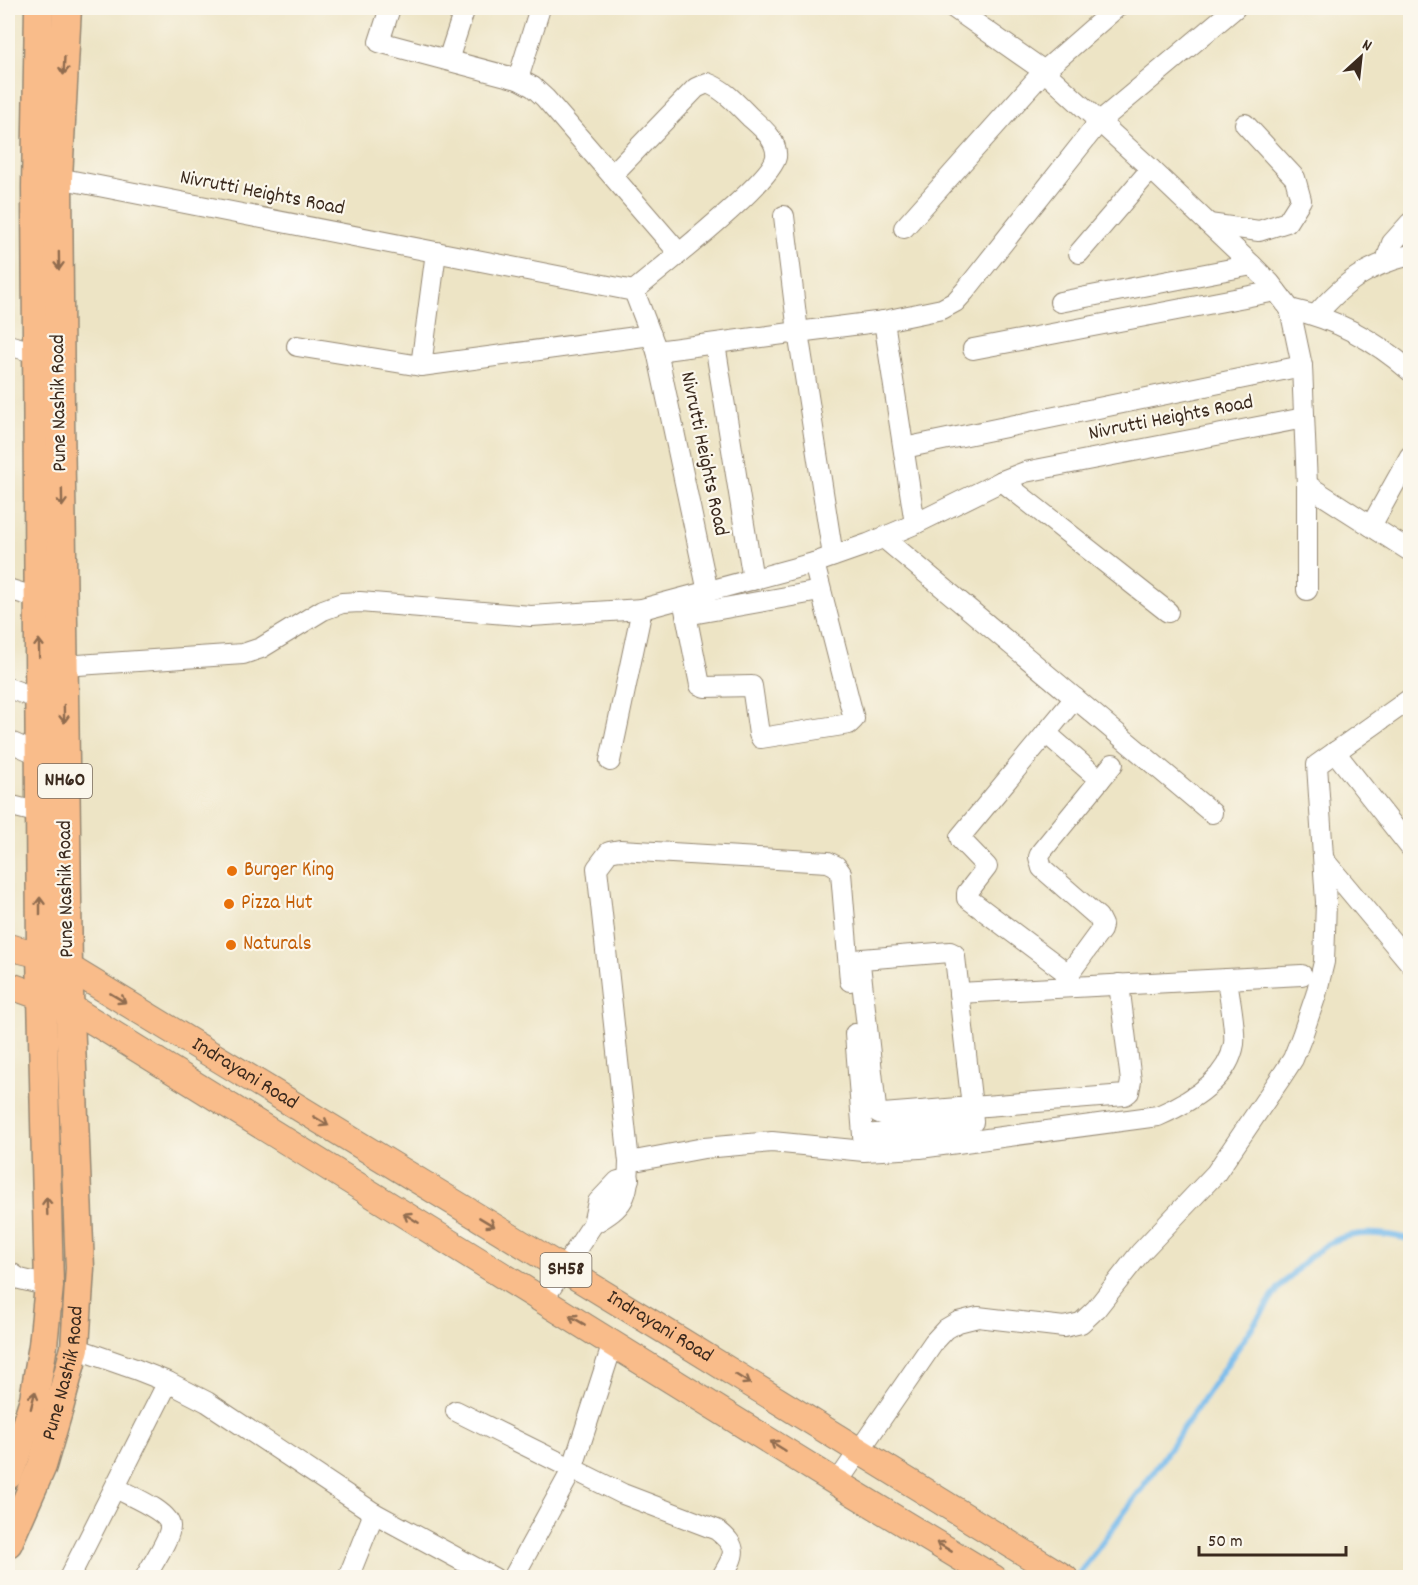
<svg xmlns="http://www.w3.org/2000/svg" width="1418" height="1585" font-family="Dekko,sans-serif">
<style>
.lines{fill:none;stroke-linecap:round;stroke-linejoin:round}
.stream{stroke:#75baec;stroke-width:6}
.minor-casing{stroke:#948772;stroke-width:22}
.major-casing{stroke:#948772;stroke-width:28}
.highway-casing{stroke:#948772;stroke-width:31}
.minor{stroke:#fff;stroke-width:20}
.major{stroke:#f9bc8a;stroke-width:26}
.highway{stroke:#f9bc8a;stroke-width:28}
.oneway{stroke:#906c4f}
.food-dot{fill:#e8710a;stroke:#fbf7ec;stroke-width:2}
.labels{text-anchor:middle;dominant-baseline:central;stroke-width:4.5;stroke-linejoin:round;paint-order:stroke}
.shield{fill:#fbf7ec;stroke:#75685c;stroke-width:1.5}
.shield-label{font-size:20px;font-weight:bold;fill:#3b2a1e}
.street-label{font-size:21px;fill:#3b2a1e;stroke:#fbf7ec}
.food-label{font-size:21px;fill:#c56008;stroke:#fbf7ec;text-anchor:start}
</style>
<rect width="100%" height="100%" fill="#fbf7ec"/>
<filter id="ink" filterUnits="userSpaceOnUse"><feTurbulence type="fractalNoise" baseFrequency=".0167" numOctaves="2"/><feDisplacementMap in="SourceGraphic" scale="12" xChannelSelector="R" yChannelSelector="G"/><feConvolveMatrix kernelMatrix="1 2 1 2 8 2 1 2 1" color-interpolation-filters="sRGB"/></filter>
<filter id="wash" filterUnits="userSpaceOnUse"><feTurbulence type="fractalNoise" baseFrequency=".008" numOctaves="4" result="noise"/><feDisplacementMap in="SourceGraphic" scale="24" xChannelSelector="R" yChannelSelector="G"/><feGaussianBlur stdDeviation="1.35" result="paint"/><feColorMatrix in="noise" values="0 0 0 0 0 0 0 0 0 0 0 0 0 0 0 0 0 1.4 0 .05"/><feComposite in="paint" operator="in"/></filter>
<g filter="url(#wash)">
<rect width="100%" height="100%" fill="#ede4c5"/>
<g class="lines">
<!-- stream -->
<path class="stream" d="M1076,1578L1150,1477L1278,1289C1323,1241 1342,1224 1410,1239"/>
</g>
</g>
<g filter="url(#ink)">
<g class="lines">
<!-- minor casing -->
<g class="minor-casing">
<g id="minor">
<path d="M390,8L379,42L518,79L533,87L545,98L679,253"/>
<path d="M954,8L1044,71L1151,169L1252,265L1270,283L1290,309L1302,366L1307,485V590"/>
<path d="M448,60L465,8"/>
<path d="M518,79L540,8"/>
<path d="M612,175L696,88L707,83C724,89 737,104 750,117C761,127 778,140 776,157C772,182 658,270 634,291"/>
<path d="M58,178L634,291L657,351L708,592"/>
<path d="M784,216L798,332L884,321L942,309L955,302L965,291L1099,122L1235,8"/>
<path d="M1209,224L1259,231L1287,222L1301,200L1295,178L1245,124"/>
<path d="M904,228L1044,71L1116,8"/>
<path d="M436,252L421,366L651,335"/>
<path d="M1079,253L1151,169"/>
<path d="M1386,261L1392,243L1410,223"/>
<path d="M1060,302L1252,265"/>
<path d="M1290,309C1336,319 1375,340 1410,371"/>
<path d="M1316,315C1346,281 1366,266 1410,255"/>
<path d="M884,321L915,524"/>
<path d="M715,344L753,580"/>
<path d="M8,345L37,353"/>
<path d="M297,346L421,366"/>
<path d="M973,349L1276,291"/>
<path d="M657,351L798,332L833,556"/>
<path d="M904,448L1302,366"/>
<path d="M1002,481L1168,612"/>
<path d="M1307,485L1410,551"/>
<path d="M1371,526L1410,456"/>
<path d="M884,538L1212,813"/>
<path d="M8,589L38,598"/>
<path d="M683,599L700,685L705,687L752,686L759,734L761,738L849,724L854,719L814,563"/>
<path d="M686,615L820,591"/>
<path d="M63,666L243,654L261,648L323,610L342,603L360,602L531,616L642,609L814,563L868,544L915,524L1002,481L1025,472L1304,418"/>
<path d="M8,688L39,699"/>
<path d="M1075,698L960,837L961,840L987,867L967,893V898L1067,973L1071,971L1101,930L1102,925L1098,917L1042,868L1039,857L1041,852L1113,764"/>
<path d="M1046,733L1100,780"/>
<path d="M8,741L40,755"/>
<path d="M1335,752L1410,847"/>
<path d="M610,761L642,609"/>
<path d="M8,805L40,813"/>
<path d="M1324,860L1410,963"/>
<path d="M959,993L1227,979"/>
<path d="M855,1034L864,1148"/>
<path d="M863,1135L968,1127L973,1122L972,1107L955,957L954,954L950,952L862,959L860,964L876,1108L879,1113L883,1114L1125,1095L1129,1092L1131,1081L1119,984"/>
<path d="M629,1162L597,868L609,852L620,850L828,862L836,866L841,873L850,981"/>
<path d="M593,1224C625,1206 628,1198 629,1162L704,1148L772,1142L864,1151L920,1148L1158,1116C1188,1103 1228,1081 1234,1044C1236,1028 1229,996 1227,979L1302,975"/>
<path d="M8,1271L20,1279L49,1286"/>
<path d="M543,1300L593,1224L598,1202L618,1181L629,1179"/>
<path d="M75,1348L135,1369L168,1382L207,1402L374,1513L348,1578"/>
<path d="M456,1411L623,1494L717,1530C740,1548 735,1555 721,1578"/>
<path d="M837,1483L934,1342L946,1329L958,1322L978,1317L1064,1327L1081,1323L1096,1309L1140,1253L1216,1173L1282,1076L1293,1059L1302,1036L1316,995L1324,962L1326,902L1317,765L1410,699"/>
<path d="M116,1488C128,1495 169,1511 170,1526C171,1537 151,1566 145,1578"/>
<path d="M374,1513L494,1578"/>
<path d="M69,1578L168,1382"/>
<path d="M513,1578L572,1470L613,1343"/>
</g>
</g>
<!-- major casing -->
<g class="major-casing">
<g id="major">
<path id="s1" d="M8,947L41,955L68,967L683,1342L1065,1578"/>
<path d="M8,985L70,1007L837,1483L994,1578"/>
</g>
</g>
<!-- highway casing -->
<g class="highway-casing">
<g id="highway">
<path d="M8,1475L17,1453L34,1399L43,1345L49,1286L41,955L36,187L39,8"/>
<path id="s2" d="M8,1543L42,1466L59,1408L75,1348L80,1268L68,967L60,418L58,178L67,8"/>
</g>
</g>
<!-- minor -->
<use href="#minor" class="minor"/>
<!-- major -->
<use href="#major" class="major"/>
<!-- highway -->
<use href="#highway" class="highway"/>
</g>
<!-- one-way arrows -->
<defs><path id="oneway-shaft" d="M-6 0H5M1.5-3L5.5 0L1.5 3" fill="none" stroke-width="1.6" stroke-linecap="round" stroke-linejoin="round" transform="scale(1.5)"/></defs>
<g class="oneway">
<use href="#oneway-shaft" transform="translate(64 66) rotate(93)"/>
<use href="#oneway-shaft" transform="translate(59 261) rotate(89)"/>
<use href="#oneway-shaft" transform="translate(62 498) rotate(89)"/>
<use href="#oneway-shaft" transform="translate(39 648) rotate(-91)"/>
<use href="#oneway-shaft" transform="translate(64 714) rotate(89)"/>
<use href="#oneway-shaft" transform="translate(40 906) rotate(-90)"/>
<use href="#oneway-shaft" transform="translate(118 998) rotate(31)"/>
<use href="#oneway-shaft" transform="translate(321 1121) rotate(31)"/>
<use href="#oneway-shaft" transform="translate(47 1206) rotate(-92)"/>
<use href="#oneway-shaft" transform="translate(411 1218) rotate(-148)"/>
<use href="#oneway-shaft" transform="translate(487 1222) rotate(31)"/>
<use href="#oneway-shaft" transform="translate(577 1320) rotate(-149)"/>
<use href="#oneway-shaft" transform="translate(743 1379) rotate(32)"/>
<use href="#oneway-shaft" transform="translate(33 1400) rotate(-76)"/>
<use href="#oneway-shaft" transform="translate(778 1446) rotate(-148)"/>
<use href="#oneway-shaft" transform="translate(944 1547) rotate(-149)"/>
</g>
</g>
<!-- markers -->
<g class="food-dot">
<circle cx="232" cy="871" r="6"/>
<circle cx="229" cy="904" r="6"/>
<circle cx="231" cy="945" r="6"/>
</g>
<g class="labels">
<!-- shield labels -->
<g class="shield">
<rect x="38" y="764" width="54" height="34" rx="4.5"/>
<rect x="540.5" y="1253" width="51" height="34" rx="4.5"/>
</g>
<g class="shield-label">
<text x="65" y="781">NH60</text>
<text x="566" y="1270">SH58</text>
</g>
<!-- street labels -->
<g class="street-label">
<text transform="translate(262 194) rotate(11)">Nivrutti Heights Road</text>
<text transform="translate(60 403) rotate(-91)">Pune Nashik Road</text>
<text transform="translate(1171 419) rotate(-11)">Nivrutti Heights Road</text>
<text transform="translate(703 454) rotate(78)">Nivrutti Heights Road</text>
<text transform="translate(67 889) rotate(-91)">Pune Nashik Road</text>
<text stroke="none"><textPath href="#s1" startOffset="270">Indrayani Road</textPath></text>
<text stroke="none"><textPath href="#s1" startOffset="756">Indrayani Road</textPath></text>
<text stroke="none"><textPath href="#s2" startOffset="180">Pune Nashik Road</textPath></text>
</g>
<!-- food labels -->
<g class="food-label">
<text x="244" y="871">Burger King</text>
<text x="241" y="904">Pizza Hut</text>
<text x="243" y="945">Naturals</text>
</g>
</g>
<!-- margin -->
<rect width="1418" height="1585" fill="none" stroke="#fbf7ec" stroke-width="30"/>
<!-- north arrow -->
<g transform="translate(1361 57) rotate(27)" stroke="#fbf7ec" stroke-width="4.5" paint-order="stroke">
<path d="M0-4.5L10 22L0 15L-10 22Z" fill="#3b2a1e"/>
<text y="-9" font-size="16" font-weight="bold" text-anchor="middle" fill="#3b2a1e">N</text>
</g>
<!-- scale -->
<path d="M1199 1546v9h147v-9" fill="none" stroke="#3b2a1e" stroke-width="3"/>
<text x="1208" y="1546" font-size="18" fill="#3b2a1e" stroke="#fbf7ec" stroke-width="4.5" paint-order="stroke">50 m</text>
</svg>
